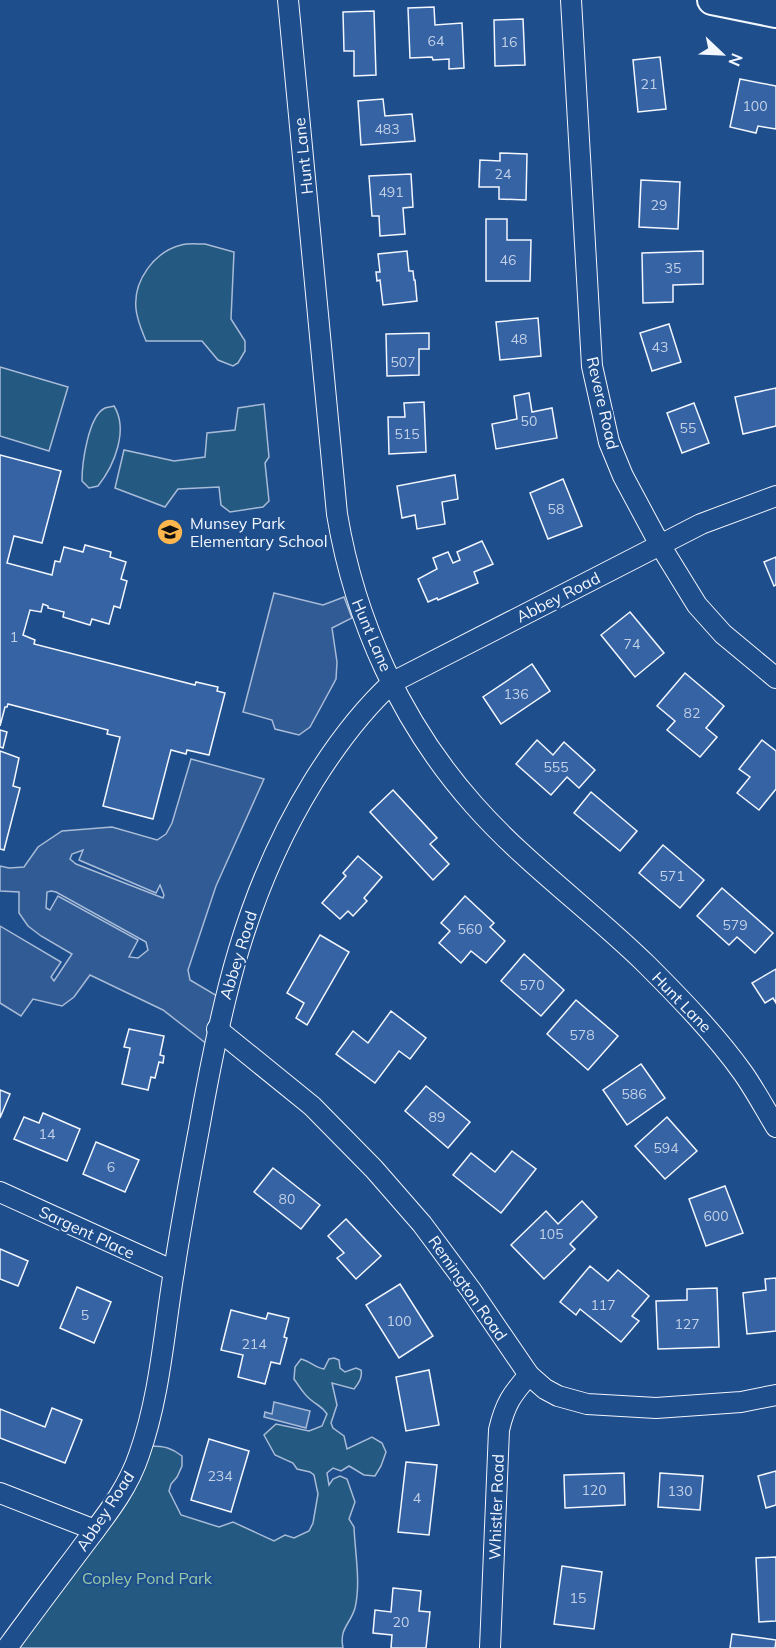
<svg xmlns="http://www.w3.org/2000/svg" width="776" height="1648" font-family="Mulish,sans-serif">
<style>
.green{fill:#245a82;stroke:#a8bbd7;stroke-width:1.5}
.parking{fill:#305b95;stroke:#a8bbd7;stroke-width:1.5;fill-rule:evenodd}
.water{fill:#3b69a3;stroke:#a8bbd7;stroke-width:1.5}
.building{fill:#3563a3;stroke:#f2f6ff;stroke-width:1.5}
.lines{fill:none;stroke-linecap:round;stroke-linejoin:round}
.street-casing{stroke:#f2f6ff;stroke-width:22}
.secondary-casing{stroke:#f2f6ff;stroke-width:32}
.street{stroke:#1f4e8c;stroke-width:20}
.secondary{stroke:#1f4e8c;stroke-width:28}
.labels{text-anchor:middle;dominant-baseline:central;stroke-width:4.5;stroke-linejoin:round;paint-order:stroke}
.number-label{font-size:14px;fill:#c3d1e8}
.street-label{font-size:16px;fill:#f2f6ff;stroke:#1f4e8c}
.poi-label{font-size:16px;fill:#f2f6ff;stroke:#1f4e8c;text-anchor:start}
.park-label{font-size:16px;fill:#97c8a6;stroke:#1f4e8c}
</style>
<rect width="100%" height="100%" fill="#1f4e8c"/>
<!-- green -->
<g class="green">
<path d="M205,244L234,252L231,319L245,341V351L238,363L233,366L218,360L202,341H146C142,331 137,320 136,309C133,281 154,252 181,245C188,243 197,244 205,244Z"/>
<path d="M0,367L68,387L49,451L0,436Z"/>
<path d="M264,404L269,457L265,463L269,501L263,507L230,512L221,505L219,487L178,489L165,507L115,488L124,450L174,461L205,457L207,433L235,430L238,408Z"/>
<path d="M114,406C129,430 114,466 98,486L89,488L82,481C82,464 88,416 105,408C108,407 111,407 114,406Z"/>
<path d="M334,1358L339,1360L340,1368L345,1372L356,1368L361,1370C363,1377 359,1383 354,1389L332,1383L337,1405L331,1423L333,1428L344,1436L347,1449L372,1437L382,1443L386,1452L381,1466L375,1476L364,1475L349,1466L341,1471L333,1468L327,1473L329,1485L333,1479L340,1476L347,1479L355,1502L349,1519L354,1527C355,1553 361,1583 355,1608C350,1625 339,1628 343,1648H7L151,1446C164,1446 172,1448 182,1456V1466L177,1477L171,1484L169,1491L181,1515L219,1527L233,1522L274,1541L285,1535L294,1538L309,1531L313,1523L318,1494L314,1475L310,1472L297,1469L293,1463L275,1455L264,1435L276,1424L309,1431L322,1426L327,1414C322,1406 318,1406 311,1400C304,1395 299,1386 294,1379L295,1367L301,1359C310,1361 315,1368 324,1369L329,1359Z"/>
</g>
<!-- parking -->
<g class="parking">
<path d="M274,593L323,605L344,597L352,618L332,628L337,662L336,679L310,727L299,735L275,729L272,720L243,712Z"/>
<path d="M191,759L264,779L216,886L188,970L190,980L224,1000L212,1048L163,1010L90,975L74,997L62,1006L33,999L21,1016L0,1003V926L61,962L51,977L54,981L72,954L41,936L28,926L19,913V892L0,891V866L9,868L24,867L38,847L62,831L112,827L157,840L166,834L172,823ZM83,850L79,860L156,893L160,885L164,895L163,898L76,864L70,859L72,854ZM51,891L56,892L146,942L148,950L138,958L129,957L138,940L58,896L50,910L46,908L47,892Z"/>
</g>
<!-- water -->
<path class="water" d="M274,1402L310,1411L306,1428L264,1417L265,1412L272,1414Z"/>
<!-- building -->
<g class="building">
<path d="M434,7L435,25L462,23L464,68L449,69V59L433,60L432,57L410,58L408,8Z"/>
<path d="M374,11L376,75L354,76V51H344L343,12Z"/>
<path d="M523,19L525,65L495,66L494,20Z"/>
<path d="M660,57L666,109L638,112L633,60Z"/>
<path d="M740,79L776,86V129L758,126L756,133L730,127Z"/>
<path d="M383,99L385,116L412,114L415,141L361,145L358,101Z"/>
<path d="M500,153L527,154L526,200L499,199V187H479L480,160L500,161Z"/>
<path d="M411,174L413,207L403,208L405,234L380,236L379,216H372L369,176Z"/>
<path d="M641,180L680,182L678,229L639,227Z"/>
<path d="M486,219H507V240H531L530,281H486Z"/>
<path d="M407,251L409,271H413L414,280H415L417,301L383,305L380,280L377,281L376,272H380L378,254Z"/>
<path d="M703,251V284L673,285V302L643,303L642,253Z"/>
<path d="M538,318L541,356L500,360L496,322Z"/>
<path d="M669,324L681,362L652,371L640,333Z"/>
<path d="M429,333V349H419V375L387,376L386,334Z"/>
<path d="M776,388V426L743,434L735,397Z"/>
<path d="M529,393L532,412L552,408L557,438L496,449L492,424L517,419L514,396Z"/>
<path d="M424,402L426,452L389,454L388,417H405L404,403Z"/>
<path d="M694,403L709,443L682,453L667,413Z"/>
<path d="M0,455L61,471L42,543L14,536L7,563L52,575L55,561L60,562L64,547L83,552L85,545L111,552L110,557L126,562L121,579L127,581L120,608L114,606L109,624L92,619L90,625L63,617L64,612L48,608V606L43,604L41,612L30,610L23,635L35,640L34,644L195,685L196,682L218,687L217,691L225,693L209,755L187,750L186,754L171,750L153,819L103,806L120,737L107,734L108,730L8,704L7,707H5L0,726Z"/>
<path d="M455,475L458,499L442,502L445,524L417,529L415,515L402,518L397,486Z"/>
<path d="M563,479L582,526L548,539L530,493Z"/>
<path d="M482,541L493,564L474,572L478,583L438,600L437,598L428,602L418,579L437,569L433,558L448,552L453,563L460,560L457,552Z"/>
<path d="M776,557V585L774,586L764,562Z"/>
<path d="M630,612L664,653L635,677L601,635Z"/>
<path d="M532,664L550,691L501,724L483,697Z"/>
<path d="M685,673L724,706L706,728L717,737L700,757L667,730L675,721L657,706Z"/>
<path d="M0,730L7,732L3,748L0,747Z"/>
<path d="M537,740L553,755L564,742L595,770L579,788L567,777L551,795L516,764Z"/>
<path d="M762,740L776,751V789L759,810L737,793L750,777L739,769Z"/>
<path d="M0,751L19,758L13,786L20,788L4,850L0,849Z"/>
<path d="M393,790L437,838L430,844L449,864L433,880L370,812Z"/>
<path d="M591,792L637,831L620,851L574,813Z"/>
<path d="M663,845L704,880L680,908L639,873Z"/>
<path d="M358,856L382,877L364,898L367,901L353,916L348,911L340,919L322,903L346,876L343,873Z"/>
<path d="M722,888L773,933L755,953L737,937L729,945L697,916Z"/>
<path d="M465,896L494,923L490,927L505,941L486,963L471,951L461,963L439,943L450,931L441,923Z"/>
<path d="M320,935L349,952L307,1025L296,1018L304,1003L287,993Z"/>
<path d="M524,954L564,990L541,1016L501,981Z"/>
<path d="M776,969V1003L773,998L765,1003L752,983Z"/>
<path d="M576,1000L618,1036L588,1070L547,1034Z"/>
<path d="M391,1011L426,1038L410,1059L399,1051L375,1083L336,1054L353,1031L368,1043Z"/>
<path d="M129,1029L164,1036L160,1055L164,1056L163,1063L159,1062L155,1078L151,1077L148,1090L122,1084L130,1048L124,1047Z"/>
<path d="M641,1064L665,1098L627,1125L603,1090Z"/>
<path d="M426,1086L470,1122L448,1148L405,1111Z"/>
<path d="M0,1090L10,1094L0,1118Z"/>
<path d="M43,1113L80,1129L67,1161L14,1139L24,1117L39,1123Z"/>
<path d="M667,1117L697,1151L665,1179L635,1146Z"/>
<path d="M96,1142L139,1160L125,1192L83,1174Z"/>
<path d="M512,1151L536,1169L501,1213L453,1175L471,1153L495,1172Z"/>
<path d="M273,1168L320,1205L301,1229L254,1192Z"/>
<path d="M725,1186L743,1233L706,1246L689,1199Z"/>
<path d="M582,1201L597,1217L570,1244L575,1249L544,1279L511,1245L546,1211L558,1224Z"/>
<path d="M346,1219L381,1256L356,1279L337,1258L344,1253L328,1236Z"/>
<path d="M0,1249L28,1261L18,1286L0,1279Z"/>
<path d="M590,1266L608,1281L618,1270L649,1296L632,1316L639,1321L621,1342L580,1309L576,1315L560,1302Z"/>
<path d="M776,1278V1331L747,1334L743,1293L766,1290L765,1279Z"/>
<path d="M400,1284L433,1336L399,1358L366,1305Z"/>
<path d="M77,1287L111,1302L94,1343L60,1328Z"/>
<path d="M717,1288L719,1347L658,1349L656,1301L687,1300V1289Z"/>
<path d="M231,1310L266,1319L268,1313L289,1318L284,1337L287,1338L280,1364L271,1362L265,1384L238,1377L243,1355L221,1350Z"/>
<path d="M429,1370L439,1425L406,1431L396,1377Z"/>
<path d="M52,1408L82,1420L65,1463L0,1438V1409L45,1427Z"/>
<path d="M209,1439L249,1451L231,1512L191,1500Z"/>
<path d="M406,1462L437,1465L429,1535L398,1532Z"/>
<path d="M776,1471V1505L766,1508L758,1476Z"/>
<path d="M624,1473L625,1505L565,1508L564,1475Z"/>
<path d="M660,1473L703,1476L700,1510L658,1507Z"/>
<path d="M776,1557V1621L759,1622L756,1558Z"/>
<path d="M562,1566L602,1572L594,1629L554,1624Z"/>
<path d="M393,1588L421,1591L419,1611L430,1612L426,1648H391L392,1635L373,1633L375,1610L391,1612Z"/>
<path d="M732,1634L776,1640L775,1648H730Z"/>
</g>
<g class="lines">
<!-- street casing -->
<g class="street-casing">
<g id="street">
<path d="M288,0L337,514C355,622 402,724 474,805C526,864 591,910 647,965C681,999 715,1034 743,1073C755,1090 765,1109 776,1127"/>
<path d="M571,0L592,366L609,442L623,476L660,545L697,605L723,634L776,678"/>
<path d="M217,1029L312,1106L374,1169L422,1224L471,1290L529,1375L545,1389L558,1396L587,1404L656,1408L741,1402L776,1395"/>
<path d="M0,1192L174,1271"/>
<path d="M0,1493L95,1530"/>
<path d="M7,1648C31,1615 56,1582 80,1550C103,1519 127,1491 139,1455C160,1396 164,1332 174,1271C181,1224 190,1177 199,1129C221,1004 245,892 313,782C336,745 360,712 393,682L701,524L776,496"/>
<path d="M490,1648L499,1430C505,1404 512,1394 529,1375"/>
</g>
</g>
<!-- secondary casing -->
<g class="secondary-casing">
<path id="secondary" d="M712,0L776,13"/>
</g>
<!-- street -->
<use href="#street" class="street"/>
<!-- secondary -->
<use href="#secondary" class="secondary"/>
</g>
<!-- icons -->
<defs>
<g id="school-disc" transform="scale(1.35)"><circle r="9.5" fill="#ffb74d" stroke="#1f4e8c"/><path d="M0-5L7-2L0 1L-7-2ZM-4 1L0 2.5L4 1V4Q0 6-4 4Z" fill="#111"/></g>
</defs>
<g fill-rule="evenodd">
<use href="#school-disc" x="170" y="532"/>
</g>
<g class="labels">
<!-- number labels -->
<g class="number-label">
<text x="436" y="41">64</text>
<text x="509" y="42">16</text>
<text x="649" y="84">21</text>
<text x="755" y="106">100</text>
<text x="387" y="129">483</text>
<text x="503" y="174">24</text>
<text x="391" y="192">491</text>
<text x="659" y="205">29</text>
<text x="508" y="260">46</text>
<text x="673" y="268">35</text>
<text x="519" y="339">48</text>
<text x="660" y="347">43</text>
<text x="403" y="362">507</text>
<text x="529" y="421">50</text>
<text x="688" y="428">55</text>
<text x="407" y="434">515</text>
<text x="556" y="509">58</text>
<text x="14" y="637">1</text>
<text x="632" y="644">74</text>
<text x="516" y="694">136</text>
<text x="692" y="713">82</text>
<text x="556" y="767">555</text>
<text x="672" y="876">571</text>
<text x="735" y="925">579</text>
<text x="470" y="929">560</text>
<text x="532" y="985">570</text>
<text x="582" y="1035">578</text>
<text x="634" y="1094">586</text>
<text x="437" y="1117">89</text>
<text x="47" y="1134">14</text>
<text x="666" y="1148">594</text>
<text x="111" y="1167">6</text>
<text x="287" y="1199">80</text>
<text x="716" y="1216">600</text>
<text x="551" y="1234">105</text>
<text x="603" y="1305">117</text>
<text x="85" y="1315">5</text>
<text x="399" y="1321">100</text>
<text x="687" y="1324">127</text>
<text x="254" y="1344">214</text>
<text x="220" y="1476">234</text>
<text x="594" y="1490">120</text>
<text x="680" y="1491">130</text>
<text x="417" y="1498">4</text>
<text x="578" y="1598">15</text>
<text x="401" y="1622">20</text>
</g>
<!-- street labels -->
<g class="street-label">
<text transform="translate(303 156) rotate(-96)">Hunt Lane</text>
<text transform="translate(603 403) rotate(77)">Revere Road</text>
<text transform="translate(558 597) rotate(-27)">Abbey Road</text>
<text transform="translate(372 635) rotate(67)">Hunt Lane</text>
<text transform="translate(238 955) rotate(-73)">Abbey Road</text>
<text transform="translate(682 1002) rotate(46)">Hunt Lane</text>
<text transform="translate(87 1232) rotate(25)">Sargent Place</text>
<text transform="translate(468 1288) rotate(55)">Remington Road</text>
<text transform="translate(496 1507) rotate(-88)">Whistler Road</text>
<text transform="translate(105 1511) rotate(-57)">Abbey Road</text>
</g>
<!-- poi labels -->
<g class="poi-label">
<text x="190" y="523">Munsey Park<tspan x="190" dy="18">Elementary School</tspan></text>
</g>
<!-- park labels -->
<g class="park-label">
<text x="147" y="1578">Copley Pond Park</text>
</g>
</g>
<!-- north arrow -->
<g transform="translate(722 54) rotate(113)" stroke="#1f4e8c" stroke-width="4.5" paint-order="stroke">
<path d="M0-4.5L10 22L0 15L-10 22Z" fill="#f2f6ff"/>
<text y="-9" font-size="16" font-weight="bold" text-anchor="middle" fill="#f2f6ff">N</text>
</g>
</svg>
